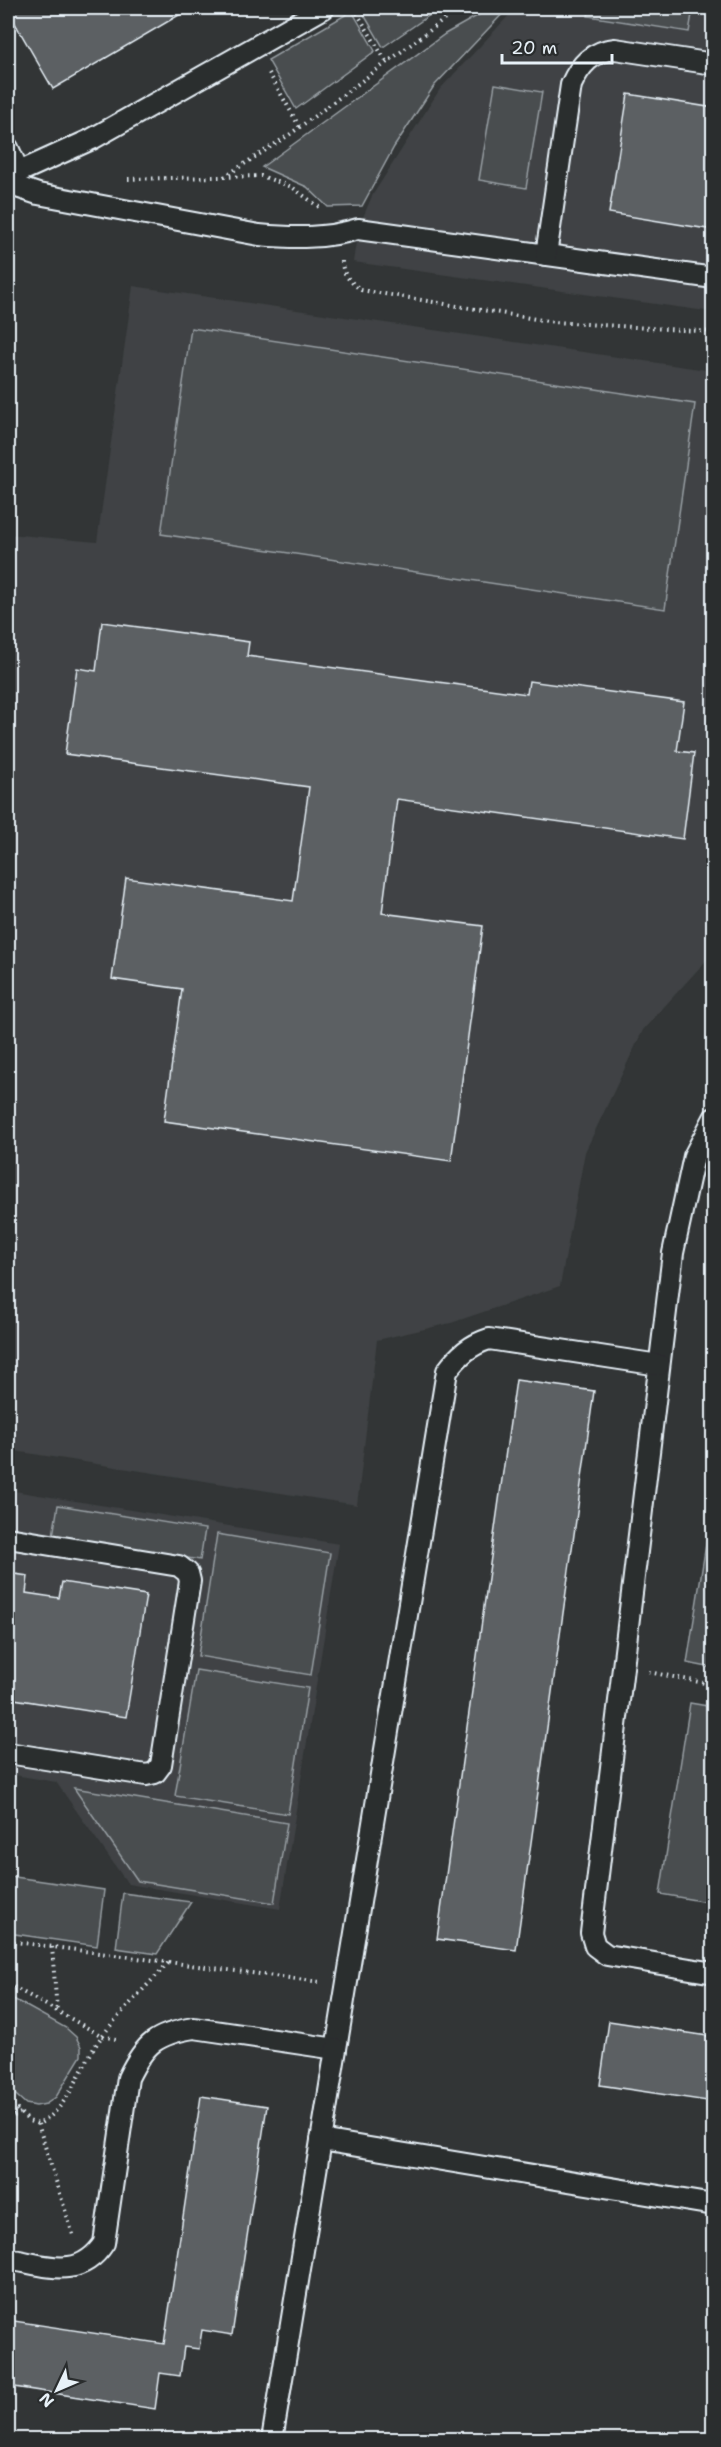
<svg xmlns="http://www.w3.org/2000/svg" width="721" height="2447" font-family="'Shantell Sans',sans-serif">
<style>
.built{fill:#3f4244}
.green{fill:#494d4f;stroke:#989fa4;stroke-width:1.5}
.building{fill:#5c6063;stroke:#e8f1f8;stroke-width:1.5}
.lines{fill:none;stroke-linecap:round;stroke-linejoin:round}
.service-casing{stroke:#e8f1f8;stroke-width:24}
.path{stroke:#e8f1f8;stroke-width:4;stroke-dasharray:1.5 4.5;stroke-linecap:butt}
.service{stroke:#2a2d2e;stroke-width:20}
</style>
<rect width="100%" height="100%" fill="#323536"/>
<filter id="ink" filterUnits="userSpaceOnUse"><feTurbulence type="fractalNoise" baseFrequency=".0167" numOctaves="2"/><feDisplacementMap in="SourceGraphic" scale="12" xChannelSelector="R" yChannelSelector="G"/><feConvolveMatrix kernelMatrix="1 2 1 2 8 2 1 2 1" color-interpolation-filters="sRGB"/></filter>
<g filter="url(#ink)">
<!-- built -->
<g class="built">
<path d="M519,8H713V312L353,262L358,229L372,196L440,89L512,12Z"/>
<path d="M133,286L713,371V953L643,1030L585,1152L560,1286L451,1323L377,1340L357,1505L8,1450V534L97,542Z"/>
<path d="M8,1490L339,1544L280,1909L128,1884L56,1782L8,1774Z"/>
</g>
<!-- green -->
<g class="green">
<path d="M360,8H440L383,47Z"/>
<path d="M491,8H508L434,86L394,147L362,206L328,207L307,187L262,167L445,34Z"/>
<path d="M590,8H693L689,32L588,16Z"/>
<path d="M352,11L375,51L296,109L268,60Z"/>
<path d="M495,84L542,92L526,188L479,180Z"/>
<path d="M191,328L695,404L665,609L161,534Z"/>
<path d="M58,1505L205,1529L200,1560L53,1536Z"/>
<path d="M711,1513H714L713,1668L687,1663Z"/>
<path d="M217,1534L330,1553L311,1675L198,1656Z"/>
<path d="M196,1670L308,1688L288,1814L175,1796Z"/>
<path d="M690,1703L713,1707V1903L660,1894Z"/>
<path d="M74,1788L287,1823L274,1903L138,1881Z"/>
<path d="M8,1876L104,1890L97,1946L8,1933Z"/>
<path d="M123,1893L191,1902L157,1954L116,1948Z"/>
<path d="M8,1996L66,2028L76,2037L81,2047V2056L56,2097L46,2104L36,2106L26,2104L8,2088Z"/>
</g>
<!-- building -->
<g class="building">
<path d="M11,8H191L53,89L8,11Z"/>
<path d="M628,94L714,108V230L609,213Z"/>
<path d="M102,622L249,642L247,656L527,694L529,681L684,702L677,751L694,753L683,839L397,799L382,913L483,926L451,1161L164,1121L182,989L112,979L126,878L293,901L309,787L65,754L77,668L96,671Z"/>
<path d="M516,1380L594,1391L516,1950L437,1939Z"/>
<path d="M8,1573L28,1576L26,1593L59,1598L62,1582L146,1595L126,1717L8,1698Z"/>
<path d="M609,2021L714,2037V2102L600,2085Z"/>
<path d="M201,2096L267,2106L232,2335L202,2330L199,2349L184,2347L180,2376L160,2373L155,2409L8,2386V2320L164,2344Z"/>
</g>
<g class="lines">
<!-- service casing -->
<g class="service-casing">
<g id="service">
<path d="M8,148L19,172"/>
<path d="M8,177L92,139L324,8"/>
<path d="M8,184L38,194L259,235C293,238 325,239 358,229L714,278"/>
<path d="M546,255L571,85C580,65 592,51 615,49L714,64"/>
<path d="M714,1118L694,1156L673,1253L591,1933L595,1946L607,1955L714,1973"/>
<path d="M8,1538L179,1566L188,1573L190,1581L161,1765L155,1773L146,1775L8,1753"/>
<path d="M321,2140L714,2205"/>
<path d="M8,2259C46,2265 79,2281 104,2243L128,2078C145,2043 156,2034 194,2028L336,2049L447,1371C459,1355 470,1345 489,1339L659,1365"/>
<path d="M272,2440L336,2049"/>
</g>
</g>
<!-- path -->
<g class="path">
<path d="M354,8L387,63"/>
<path d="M269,73L299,126"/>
<path d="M224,177L289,135L460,8"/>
<path d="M128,179L261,176L292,187L319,207"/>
<path d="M342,261C342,275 351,282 361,290L554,322L714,332"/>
<path d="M649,1672L714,1685"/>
<path d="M8,1941L320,1982"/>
<path d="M52,1947L57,2011"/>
<path d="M8,1984L102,2036L116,2039"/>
<path d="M8,2101L29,2121L38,2124C70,2110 82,2061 103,2035C123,2009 147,1986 169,1962"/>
<path d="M8,2118L21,2113"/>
<path d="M38,2124L73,2235"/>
</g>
<!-- service -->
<use href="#service" class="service"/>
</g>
</g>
<!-- margin -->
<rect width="721" height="2447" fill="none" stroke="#2a2d2e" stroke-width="30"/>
<rect x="15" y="15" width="691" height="2417" fill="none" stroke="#e8f1f8" stroke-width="2" filter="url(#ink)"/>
<!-- north arrow -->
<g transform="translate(57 2390) rotate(226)" stroke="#2a2d2e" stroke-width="4.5" paint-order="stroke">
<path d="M0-4.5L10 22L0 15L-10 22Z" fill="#e8f1f8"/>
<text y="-9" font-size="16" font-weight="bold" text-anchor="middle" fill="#e8f1f8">N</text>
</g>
<!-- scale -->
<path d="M502 54v9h110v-9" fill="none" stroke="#e8f1f8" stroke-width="3"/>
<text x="511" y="54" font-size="18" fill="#e8f1f8" stroke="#2a2d2e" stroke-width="4.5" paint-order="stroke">20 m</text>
</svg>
